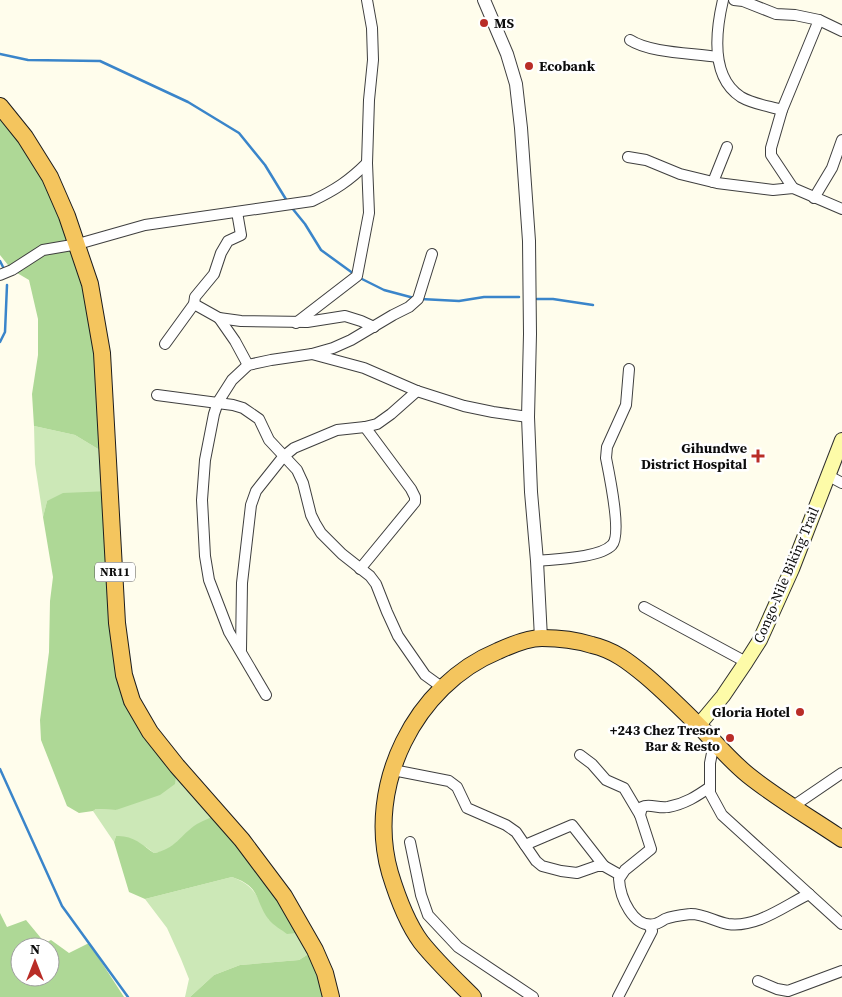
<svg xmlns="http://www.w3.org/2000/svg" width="842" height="997" font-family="'Source Serif 4',serif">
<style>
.green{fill:#cce8b7}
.forest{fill:#aed896;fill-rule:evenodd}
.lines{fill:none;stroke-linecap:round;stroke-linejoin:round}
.stream{stroke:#3a85ca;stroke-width:2.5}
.minor-casing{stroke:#3f3f3f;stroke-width:12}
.tertiary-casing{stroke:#3f3f3f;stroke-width:14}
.secondary-casing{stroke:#2e2e2e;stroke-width:16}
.trunk-casing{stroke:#1d1d1d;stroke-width:18}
.minor{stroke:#fff;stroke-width:10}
.tertiary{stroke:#fff;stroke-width:12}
.secondary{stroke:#fdfba8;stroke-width:14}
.trunk{stroke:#f4c55e;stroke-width:16}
.poi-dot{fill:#b92d27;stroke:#fff;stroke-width:2}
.labels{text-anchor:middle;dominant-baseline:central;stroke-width:5;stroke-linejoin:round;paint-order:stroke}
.shield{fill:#fff;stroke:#555;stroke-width:1}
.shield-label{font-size:12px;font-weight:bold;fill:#0c0c0c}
.poi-label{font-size:14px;font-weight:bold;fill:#0c0c0c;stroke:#fff;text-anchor:end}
.street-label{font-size:14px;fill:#0c0c0c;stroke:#fff}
</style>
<rect width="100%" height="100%" fill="#fffdec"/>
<!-- green -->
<g class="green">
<path d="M34,426L75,435L108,455L110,491L47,501L43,517L35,464Z"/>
<path d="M177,766L219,814L165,851L154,853L146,847L116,836L114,842L93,811L96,809L116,810Z"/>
<path d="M232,877C255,885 259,899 269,920L305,932L315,950L299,960L240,965L214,975L190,997H185L189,979L181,959L167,928L145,899Z"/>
</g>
<!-- forest -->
<g class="forest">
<path d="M0,106L25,137L90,284L108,455L75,435L34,426L32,394L38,355V319L29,280L12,270L0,255Z"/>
<path d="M110,491L124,675L177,766L175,784L160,795L116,810L96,809L93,811L79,813L67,806L41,740L40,720L49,652L50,601L53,577L43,517L47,501L63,493Z"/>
<path d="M219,814L305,932L287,934C282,930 273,925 269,920C254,900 262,887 232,877L145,899L129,892L114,842L116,836C133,835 141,844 154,853C176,849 180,835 197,824C204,820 212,817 219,814Z"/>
<path d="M0,913L7,927L26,920L45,943L51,940L69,953L89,943L124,997H0ZM20,947H50V977H20Z"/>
<path d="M315,950L331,997H190L214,975L240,965L299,960Z"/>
</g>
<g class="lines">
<!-- stream -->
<g class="stream">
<path d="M0,54L28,60L100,61L188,102L239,133L265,165L287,201"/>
<path d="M292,208L305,224L321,250L354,274"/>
<path d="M0,261L4,269"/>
<path d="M358,277L384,290L414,298"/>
<path d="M421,299L459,301L484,297H519"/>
<path d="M537,299H553L593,305"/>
<path d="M0,342L5,332L7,285"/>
<path d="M0,769L62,906L128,997"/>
</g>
<!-- minor casing -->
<g class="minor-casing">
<g id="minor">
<path d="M723,0C716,30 710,77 741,97C753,104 768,106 782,110"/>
<path d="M734,0L743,1L776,14L795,15L819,20L842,31"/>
<path d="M630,40C650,53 692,53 717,57"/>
<path d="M628,157L646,160L680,174L717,183L773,190L793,188L842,209"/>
<path d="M713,182L727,147"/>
<path d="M793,188L771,155V148L782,110L819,20"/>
<path d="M814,198L832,168L842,140"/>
<path d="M0,275L12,270L43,250L78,244L145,225L312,201C335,190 349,181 367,163"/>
<path d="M194,304L219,318L241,321L307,322L345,316L361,321L374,327"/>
<path d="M219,318L235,341L248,365"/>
<path d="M296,323L357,276L369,213L367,163L369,100L373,60L372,28L367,0"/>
<path d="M165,344L194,304L195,297L214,274L221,253L228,241L241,235L237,212"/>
<path d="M312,354L364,368L417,391L464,406L493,412L528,417"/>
<path d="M157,395L233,405L243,408L259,419L269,440L297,470L303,483L311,515L315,523L321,533L342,554L370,576L376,584L387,612L398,636L425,675L443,688"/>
<path d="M827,475L842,483"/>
<path d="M537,561C555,559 600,558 612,545C622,535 609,473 606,458L607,447L626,405L629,369"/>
<path d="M360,569L415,502V497L411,489L365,427"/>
<path d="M644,607L746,662"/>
<path d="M241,650L242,583L251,505L256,491L283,457L294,448L337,430L365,427L377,424L391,414L417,391"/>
<path d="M266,695L229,632L209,580L205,556L202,500L205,460L214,414L218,402L232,380L248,365L271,360L312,354L333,348L351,340L393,315L409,307L418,299L432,254"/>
<path d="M714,743L710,763V793L722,815L842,924"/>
<path d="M580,755L592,764L606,780L624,788L640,815"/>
<path d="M393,770L449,781L457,787L467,808L506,825L516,832L536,861L542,866L561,871L577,873L597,866H604L620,875"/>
<path d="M710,787C697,796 685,804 668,807C659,809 649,803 642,807L640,815L651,849L625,870L619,879C620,897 633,929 655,924C659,923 662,921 665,919C673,916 683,915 691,914C704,914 716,922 728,924C757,928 784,906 809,894"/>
<path d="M792,807L842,773"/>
<path d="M410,842L421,895L428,915L458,947L533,997"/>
<path d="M525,845L572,825L604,866"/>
<path d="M758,981L777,989L788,991L842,971"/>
<path d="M618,997L652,931L649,925"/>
</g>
</g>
<!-- tertiary casing -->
<g class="tertiary-casing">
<path id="tertiary" d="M484,0L507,54L516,84L521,128L529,241L530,334L528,417L531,492L537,561L541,638"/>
</g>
<!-- secondary casing -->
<g class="secondary-casing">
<path id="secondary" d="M698,726L723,696L746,662L760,640L792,569L842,440"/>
</g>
<!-- trunk casing -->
<g class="trunk-casing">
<g id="trunk">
<path d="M0,106L25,137L50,177L67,216L90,284L102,353L117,623L124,675L132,701L150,732L177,766L242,840L284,896L315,950L325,973L331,997"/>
<path d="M473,997C455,979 436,961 421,942C407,923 397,896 390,873C365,786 415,685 498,651C511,645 528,638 542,638C558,638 576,640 592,645C614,650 629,662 646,676C666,693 685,712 704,731C718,746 732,762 748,775C778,799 811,818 842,839"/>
</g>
</g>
<!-- minor -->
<use href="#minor" class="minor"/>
<!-- tertiary -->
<use href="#tertiary" class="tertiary"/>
<!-- secondary -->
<use href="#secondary" class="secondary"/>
<!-- trunk -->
<use href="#trunk" class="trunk"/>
</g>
<!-- markers -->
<g class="poi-dot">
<circle cx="484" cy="23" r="5"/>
<circle cx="529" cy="66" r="5"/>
<path d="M755.5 448.5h5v5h5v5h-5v5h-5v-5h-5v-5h5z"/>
<circle cx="800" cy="712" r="5"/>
<circle cx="730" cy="738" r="5"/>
</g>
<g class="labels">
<!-- shield labels -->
<rect class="shield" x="95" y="562.5" width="40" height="19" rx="4"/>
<g class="shield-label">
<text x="115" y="572">NR11</text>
</g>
<!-- poi labels -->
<g class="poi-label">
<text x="494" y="23" text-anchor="start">MS</text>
<text x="539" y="66" text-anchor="start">Ecobank</text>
<text x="747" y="448">Gihundwe<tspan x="747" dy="16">District Hospital</tspan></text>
<text x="790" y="712">Gloria Hotel</text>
<text x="720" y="730">+243 Chez Tresor<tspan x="720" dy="16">Bar &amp; Resto</tspan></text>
</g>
<!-- street labels -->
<g class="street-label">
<text transform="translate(786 575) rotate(-67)">Congo-Nile Biking Trail</text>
</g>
</g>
<!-- north arrow -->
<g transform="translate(35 962)"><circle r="24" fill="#ffffff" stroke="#9e9e9e"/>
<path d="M0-4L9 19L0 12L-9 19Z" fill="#b92d27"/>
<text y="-8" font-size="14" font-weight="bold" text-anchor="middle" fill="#0c0c0c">N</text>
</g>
</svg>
